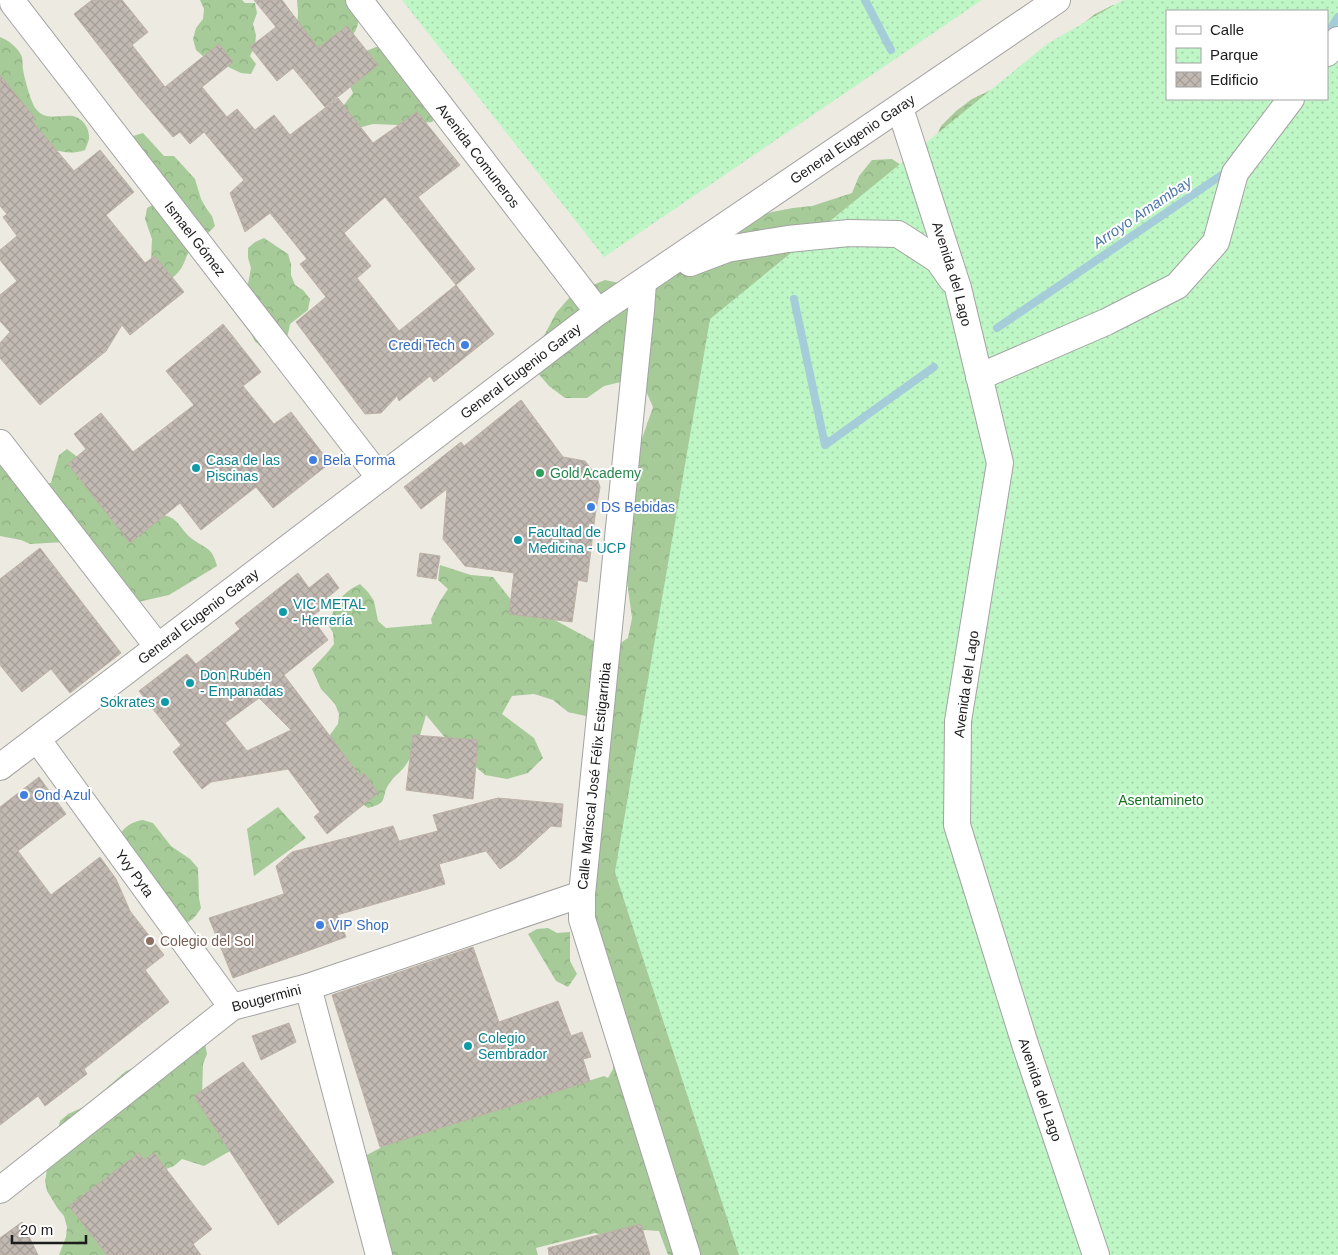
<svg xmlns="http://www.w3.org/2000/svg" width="1338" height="1255" font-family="Helvetica,sans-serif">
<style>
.forest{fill:url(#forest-crowns);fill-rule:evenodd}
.park{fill:url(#park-dots);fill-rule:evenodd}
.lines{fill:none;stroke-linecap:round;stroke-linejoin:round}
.stream{stroke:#a4ccd9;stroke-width:8}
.building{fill:url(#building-cross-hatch);stroke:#beb1a5;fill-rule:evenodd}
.minor-casing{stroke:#a3a3a3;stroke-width:28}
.minor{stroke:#fff;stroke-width:26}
.shop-dot{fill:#3f7fe0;stroke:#fff;stroke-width:2}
.culture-dot{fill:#0f9aa8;stroke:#fff;stroke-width:2}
.leisure-dot{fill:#2e9e5b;stroke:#fff;stroke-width:2}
.education-dot{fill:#8d6e63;stroke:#fff;stroke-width:2}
.labels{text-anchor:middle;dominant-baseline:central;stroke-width:4;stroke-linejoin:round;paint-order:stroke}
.street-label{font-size:14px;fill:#1c1c1c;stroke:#fff}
.shop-label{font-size:14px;fill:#366cbe;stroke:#fff;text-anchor:start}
.culture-label{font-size:14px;fill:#0d838f;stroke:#fff;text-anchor:start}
.leisure-label{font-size:14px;fill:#27864d;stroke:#fff;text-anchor:start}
.park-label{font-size:14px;fill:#10741a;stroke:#fff}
.education-label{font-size:14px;fill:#785e54;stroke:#fff;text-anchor:start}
.water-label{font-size:15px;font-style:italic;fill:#4d78a7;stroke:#fff}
</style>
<defs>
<pattern id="forest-crowns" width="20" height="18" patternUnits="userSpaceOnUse" patternTransform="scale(1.25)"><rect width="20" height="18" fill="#a6cb98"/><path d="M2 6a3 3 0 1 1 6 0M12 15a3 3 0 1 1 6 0" fill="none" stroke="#8eae82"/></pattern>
<pattern id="park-dots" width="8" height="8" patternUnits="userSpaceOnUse" patternTransform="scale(1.25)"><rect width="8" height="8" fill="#bff6c5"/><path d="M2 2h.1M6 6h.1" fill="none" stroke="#a4d2a9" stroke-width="1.8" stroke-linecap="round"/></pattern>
<pattern id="building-cross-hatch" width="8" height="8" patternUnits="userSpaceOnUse" patternTransform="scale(1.25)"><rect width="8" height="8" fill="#c1b9b2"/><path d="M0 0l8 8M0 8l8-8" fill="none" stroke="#a59e98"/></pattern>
</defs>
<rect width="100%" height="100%" fill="#edeae2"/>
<!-- forest -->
<g class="forest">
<path d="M200,0H242L245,3H255L257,13L253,24L256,35L255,46L250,56L256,64L251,74L241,73L222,64L203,56L196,50L193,39L196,28L203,19L204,9Z"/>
<path d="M297,0H364C358,11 360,16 357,27C353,39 338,49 329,56L297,33L298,12Z"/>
<path d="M1148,0H1338V1255H668L659,1231L644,1230L623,1236L603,1235L595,1233L536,1248L538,1255H384L363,1157L380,1148L420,1114L477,1104L498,1110L604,1076L608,1078L613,1069V1048L595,968L590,717L568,712L553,700L534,694L512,696L502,714L534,738L543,758L528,773L507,779L485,775L453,747L426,715C421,733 416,751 405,766C400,773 393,777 389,784C380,797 390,803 368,808L360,802L324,743L338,724L339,714L335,704L321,689L312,669C319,661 327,654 334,644L333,633L328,624C337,604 339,594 360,584L368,592L374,601L378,621L386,628L432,624L431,619L440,601L448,589L438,580L440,565L471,575L493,577L519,610L551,618L601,645L611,649L628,638L632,618L626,574L627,554L632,533L639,447L653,407L645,389L625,381L604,386L587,398H565L549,386L536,371V349L546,332L556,313L569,298L586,288L605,280L624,284L753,219L772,212L793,208L812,206L852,193L859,176L872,160L892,159L910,171L922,169L941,126L956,111L972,99L993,89L1079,27L1095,14L1113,5H1132ZM1167,11H1327V99H1167Z"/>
<path d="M0,37C9,40 19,49 22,57C23,61 22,65 23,69C24,77 31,103 36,109C46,122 60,114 73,116C83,118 90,129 89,139C88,143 86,147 85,150C73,154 64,153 52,149L0,97Z"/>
<path d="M376,47H387L439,114L432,122L398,125L373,124L362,127L351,126L341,109L353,93L349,84L366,51Z"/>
<path d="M143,133L164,156H174L195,179L201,199L206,208L212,216L215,226C208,234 198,240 191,249C187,254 186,258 184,263C181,270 176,275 171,279L151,260L152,239L145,219L147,208L158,202L129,146L133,136Z"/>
<path d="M264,238L288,254L291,264V275L295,285L303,290L310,299L308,310L290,324L288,334L282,344L261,347L254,340L250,330L247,289L251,268L248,258V248L255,242Z"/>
<path d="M0,442L41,483H51L59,455L67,449L84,462L160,514C180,518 178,527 191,538C205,549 212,546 217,566L169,595L138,602L65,542L30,544L21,540L0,536Z"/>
<path d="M278,807L306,838L254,876L247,829Z"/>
<path d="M143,820L153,823L171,846L190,859L198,868L199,898L201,908C192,924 183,925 166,929L152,920L147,912L118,836C126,826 131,822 143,820Z"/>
<path d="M548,928L557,933L570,932V961L577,974L568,987L556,981L528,934L537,929Z"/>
<path d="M205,1043L207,1054L203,1064L202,1095L230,1151L204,1166L182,1159L174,1166L153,1174L116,1255H59L66,1237L67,1227L64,1216L58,1209L47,1191L45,1181L47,1170L51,1161L60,1121L68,1114L86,1106L126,1071Z"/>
</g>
<!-- park -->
<g class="park">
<path d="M402,0H982L604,257Z"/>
<path d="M1123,0H1338V1255H739L615,872L710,319L1047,44ZM1167,11H1327V99H1167Z"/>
</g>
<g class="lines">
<!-- stream -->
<g class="stream">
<path d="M865,0L891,50"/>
<path d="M1327,34L1338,17"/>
<path d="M794,299L825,445L934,367"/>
<path d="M997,328L1229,170"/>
</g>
</g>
<!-- building -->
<g class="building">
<path d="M92,0H122L148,32L132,45L165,87L219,44L233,62L202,87L227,117L237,109L255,130L274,115L290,135L338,98L373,143L417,112L460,165L418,197L475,269L456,285L494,334L434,382L430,376L399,401L397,396L381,413L365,414L296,322L326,297L300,264L307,259L270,213L245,232L230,193L244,180L204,132L190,144L180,132L173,137L138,96L74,14ZM385,197L456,285L399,331L357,278L371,266L344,233Z"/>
<path d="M254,0H282L318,48L347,26L378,65L325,107L293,68L277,81L250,47L276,27Z"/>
<path d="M0,75L35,118L32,121L74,171L100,150L134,192L106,215L145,263L155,256L184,292L130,335L122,325L106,351L40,405L0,358V343L10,332L0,321V295L17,281L0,260V250L17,236L3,217L7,214L0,206Z"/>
<path d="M223,324L261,372L243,386L274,424L291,412L330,463L273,508L256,487L201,530L180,503L130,543L68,464L86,449L74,434L101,413L133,452L194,405L166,371Z"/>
<path d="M521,400L563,457L585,461L596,475L600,487L595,516L587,582L578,580L572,622L509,614L514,573L465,566L443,539L447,489L421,509L404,487L461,442L464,446Z"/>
<path d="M40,548L121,653L70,693L51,669L22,692L0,665V579Z"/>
<path d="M420,553L440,556L436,579L417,576Z"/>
<path d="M298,573L309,588L328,573L339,588L321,603L323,608L311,617L328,640L284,675L360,776L364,773L378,793L327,834L314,817L320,812L288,769L211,782L202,789L173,752L181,745L139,691L187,654L196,664L240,629L235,623ZM259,698L291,730L247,751L225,723Z"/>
<path d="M413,735L478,740L473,799L406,790Z"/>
<path d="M39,777L66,814L18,851L51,895L100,857L116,879L130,911L164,955L145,970L169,1002L84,1069L87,1074L45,1106L38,1096L0,1125V807Z"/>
<path d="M498,798L563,804L561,827L551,826L516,858L500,869L486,851L439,864L445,884L337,915L346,937L233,978L209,918L284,894L276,866L292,852L393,826L399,841L438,831L433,815Z"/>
<path d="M473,947L499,1022L558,1001L571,1036L582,1032L591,1057L583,1059L590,1081L380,1147L332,995Z"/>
<path d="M289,1023L296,1042L261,1060L252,1036Z"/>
<path d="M243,1062L334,1182L278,1225L194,1096Z"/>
<path d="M139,1153L144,1160L154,1153L212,1229L193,1244L201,1255H107L69,1206Z"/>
<path d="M22,1222L38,1255H0V1238Z"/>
<path d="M641,1224L650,1255H549L548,1248Z"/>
</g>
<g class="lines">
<!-- minor casing -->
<g class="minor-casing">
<g id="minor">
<path id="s1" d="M13,0V3L380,478"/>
<path id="s2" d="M359,0L598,312"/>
<path d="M1327,53L1338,40"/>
<path id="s3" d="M900,108L958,288L1000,463L958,721L957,825L1025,1044L1096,1255"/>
<path d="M690,263L727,249L788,239L849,233L898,234L938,260L952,280"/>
<path d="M643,283L641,310L582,894V919L687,1255"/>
<path d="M979,377L1106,322L1177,286L1216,242L1235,173L1291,99"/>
<path d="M0,443L158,647"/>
<path id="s4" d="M37,739L232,1007"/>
<path id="s5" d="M0,767L598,312L1057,0"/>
<path d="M308,987L379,1255"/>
<path id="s6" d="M0,1190L232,1007L308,987L582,894"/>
</g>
</g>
<!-- minor -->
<use href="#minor" class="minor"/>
</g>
<!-- markers -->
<g class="shop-dot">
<circle cx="465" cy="345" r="5"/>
<circle cx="313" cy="460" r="5"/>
<circle cx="591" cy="507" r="5"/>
<circle cx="24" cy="795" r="5"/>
<circle cx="320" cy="925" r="5"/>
</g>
<g class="culture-dot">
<circle cx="196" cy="468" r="5"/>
<circle cx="518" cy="540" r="5"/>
<circle cx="283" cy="612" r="5"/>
<circle cx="190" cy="683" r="5"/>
<circle cx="165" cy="702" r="5"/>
<circle cx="468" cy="1046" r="5"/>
</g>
<circle class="leisure-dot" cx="540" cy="473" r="5"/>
<circle class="education-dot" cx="150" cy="941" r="5"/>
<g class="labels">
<!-- street labels -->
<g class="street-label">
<text stroke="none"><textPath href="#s5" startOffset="1059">General Eugenio Garay</textPath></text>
<text stroke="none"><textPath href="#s2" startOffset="196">Avenida Comuneros</textPath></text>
<text stroke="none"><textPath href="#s1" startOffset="301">Ismael Gómez</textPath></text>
<text stroke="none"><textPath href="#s3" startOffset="174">Avenida del Lago</textPath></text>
<text stroke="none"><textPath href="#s5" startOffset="654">General Eugenio Garay</textPath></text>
<text stroke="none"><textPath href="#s5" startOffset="249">General Eugenio Garay</textPath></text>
<text transform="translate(966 684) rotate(-82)">Avenida del Lago</text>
<text transform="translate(594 776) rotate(-84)">Calle Mariscal José Félix Estigarribia</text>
<text stroke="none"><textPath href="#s4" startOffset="166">Yvy Pyta</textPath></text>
<text stroke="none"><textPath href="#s6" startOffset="331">Bougermini</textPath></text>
<text stroke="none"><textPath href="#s3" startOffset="1012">Avenida del Lago</textPath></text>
</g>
<!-- shop labels -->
<g class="shop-label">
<text x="455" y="345" text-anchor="end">Credi Tech</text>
<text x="323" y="460">Bela Forma</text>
<text x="601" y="507">DS Bebidas</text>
<text x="34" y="795">Ond Azul</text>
<text x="330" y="925">VIP Shop</text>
</g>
<!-- culture labels -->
<g class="culture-label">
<text x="206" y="460">Casa de las<tspan x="206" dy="16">Piscinas</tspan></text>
<text x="528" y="532">Facultad de<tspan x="528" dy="16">Medicina - UCP</tspan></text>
<text x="293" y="604">VIC METAL<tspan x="293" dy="16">- Herrería</tspan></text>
<text x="200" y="675">Don Rubén<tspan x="200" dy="16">- Empanadas</tspan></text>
<text x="155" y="702" text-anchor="end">Sokrates</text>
<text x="478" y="1038">Colegio<tspan x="478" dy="16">Sembrador</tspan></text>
</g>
<!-- leisure labels -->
<g class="leisure-label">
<text x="550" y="473">Gold Academy</text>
</g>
<!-- park labels -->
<g class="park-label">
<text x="1161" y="800">Asentamineto</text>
</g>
<!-- education labels -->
<g class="education-label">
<text x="160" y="941">Colegio del Sol</text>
</g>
<!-- water labels -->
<g class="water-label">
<text transform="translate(1142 212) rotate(-34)">Arroyo Amambay</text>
</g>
</g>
<!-- legend -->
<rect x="1166" y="10" width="162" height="90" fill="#ffffff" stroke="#a4a4a4"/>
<rect x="1176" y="26" width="25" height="8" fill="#ffffff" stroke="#a4a4a4"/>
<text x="1210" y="35" font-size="15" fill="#1c1c1c">Calle</text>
<rect x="1176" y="48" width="25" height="15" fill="url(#park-dots)" stroke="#a4a4a4"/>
<text x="1210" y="60" font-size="15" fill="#1c1c1c">Parque</text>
<rect x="1176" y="72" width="25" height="15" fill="url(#building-cross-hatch)" stroke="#a4a4a4"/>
<text x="1210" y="85" font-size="15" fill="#1c1c1c">Edificio</text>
<!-- scale -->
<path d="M12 1235v8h74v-8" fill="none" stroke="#1c1c1c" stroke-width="2.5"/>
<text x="20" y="1235" font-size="15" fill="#1c1c1c" stroke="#ffffff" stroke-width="4" paint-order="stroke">20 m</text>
</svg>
